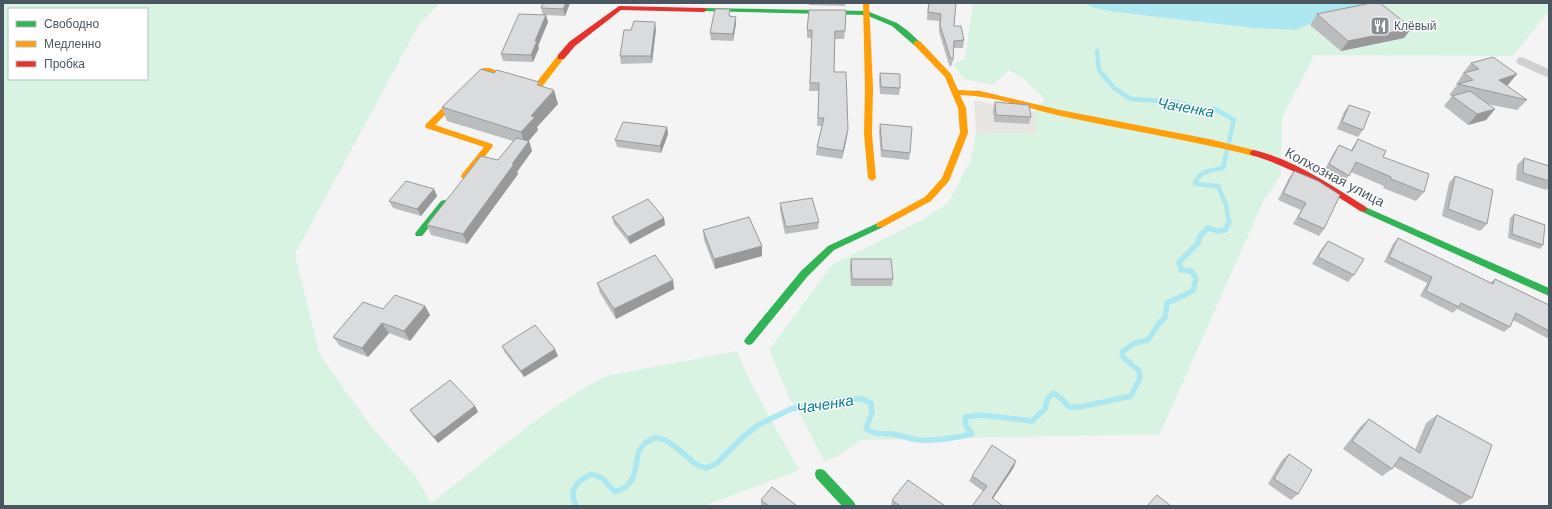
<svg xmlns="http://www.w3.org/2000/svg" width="1552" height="509" font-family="Helvetica,sans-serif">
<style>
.commercial{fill:#e8e6e3}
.green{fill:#d8f3e1;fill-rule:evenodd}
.water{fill:#ade7f0}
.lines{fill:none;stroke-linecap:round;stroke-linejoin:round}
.stream-far1{stroke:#ade7f0;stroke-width:4.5}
.stream{stroke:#ade7f0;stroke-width:5.5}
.street{fill:#ced0d2;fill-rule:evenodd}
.fast{fill:#30b455;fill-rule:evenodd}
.slow{fill:#ff9f0a;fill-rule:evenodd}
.jam{fill:#e5322d;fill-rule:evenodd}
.wall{fill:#bbbcbd}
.shaded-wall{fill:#99999a}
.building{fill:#dadbdc;stroke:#99999a}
.labels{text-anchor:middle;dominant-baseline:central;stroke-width:3;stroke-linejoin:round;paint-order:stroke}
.far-poi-label{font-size:12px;fill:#4a5761;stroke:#fff;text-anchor:start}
.street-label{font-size:14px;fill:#4a5761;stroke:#fff}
.water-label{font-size:15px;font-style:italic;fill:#0b8094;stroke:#fff}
</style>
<rect width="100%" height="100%" fill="#f4f4f4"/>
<!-- commercial -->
<path class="commercial" d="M974,100L1034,112L1037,133L976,134Z"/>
<!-- green -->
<g class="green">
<path d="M3,3H440L418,26L295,254L320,355L370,425L417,478L431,503C488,460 542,409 606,376L737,351L750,381L799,470L704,506H3ZM9,9H147V79H9Z"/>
<path d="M973,3H1086L1092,7L1103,10L1132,14L1253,28L1295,30L1363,3H1549V11L1513,56L1314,55L1282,118L1281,175L1264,200L1160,434L861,440L834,458L824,461L802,418L789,397L769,350L833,264L922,220L948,203L970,162L976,134L1037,133L1034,112L1045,99L1025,80L1009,70L993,85L964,79L953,64L965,59Z"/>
</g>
<!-- water -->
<path class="water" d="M1086,3H1363L1338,16H1328L1296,30L1253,28L1132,14L1103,10L1092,7Z"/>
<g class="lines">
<!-- stream-far1 -->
<path class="stream-far1" d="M1097,51L1099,70L1114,88L1131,99L1176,102L1204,109H1215L1234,120L1223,168C1211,170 1199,171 1195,184L1218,186L1226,205L1229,223"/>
<!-- stream -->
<path class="stream" d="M576,506C568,489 577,481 592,474L602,478L615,492C649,481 624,452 652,439C665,433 686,457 696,464C699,466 703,467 707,468L717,463L742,438L758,425L791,409L845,399H862L871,403L872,412L866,429C876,435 881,433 893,434C902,436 911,439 920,440C937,441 955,438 972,434L966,426L965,417L981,415L1032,421L1045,409L1047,400L1053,393L1062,399L1069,407H1080L1131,396L1140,378L1139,371L1122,356L1123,351L1135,343L1148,340L1160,322L1165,318L1167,303L1193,291L1196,278L1191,271L1181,270L1179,262L1198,243L1200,236L1208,228L1217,231L1225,230L1229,222"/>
<!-- street -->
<path class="street" d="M1522,57L1549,69V78L1518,64L1516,61L1518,58Z"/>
<!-- fast -->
<g class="fast">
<path d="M704,8L867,11L897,23L908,31L921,43L920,45H914L892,26L866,15L702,11V9Z"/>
<path d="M444,200L447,201L448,203L447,205L422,236H416L415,234L416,232L441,201Z"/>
<path d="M1363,206L1549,288V296L1360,211L1359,209L1360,207Z"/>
<path d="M880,222L884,225L883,227L834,250L807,277L752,344L749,345L746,344L744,341L746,338L801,271L828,246Z"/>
<path d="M820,469L824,470L854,502L856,506H842L816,478L815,474L816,470Z"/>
</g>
<!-- slow -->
<g class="slow">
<path d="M863,3H869L873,88L872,134L876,178L872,181L868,178L864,134L865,88Z"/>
<path d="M914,41H920L951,74L958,90L980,91L1060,110L1209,139L1254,150L1258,153L1254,156C1190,140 1125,130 1061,116C1027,108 995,96 960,95L966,108L968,133L949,181L931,201L883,227H877L876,225L877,223L925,197L942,178L960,133L958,108L945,77L914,45Z"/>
<path d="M558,55H564L565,57L541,88H538L487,73L435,125L492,144L493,146L468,178H462L461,176L462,174L484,147L426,128L425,126L426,124L483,68H489L536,83Z"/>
</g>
<!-- jam -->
<g class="jam">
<path d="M619,6L704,8L707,10L704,12L621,10L575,46L564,59H558V55L569,42Z"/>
<path d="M1254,150C1295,160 1331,185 1366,207L1367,209L1366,211H1360C1326,189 1291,166 1251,155L1250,153L1251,151Z"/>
</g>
</g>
<!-- wall -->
<g class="wall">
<path d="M543,3H570L565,16L546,15L548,22L538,46L539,48L533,62L503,61L501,54L543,15L541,8Z"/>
<rect x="717" y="3" width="15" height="1"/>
<path d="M809,3H845V6L809,5Z"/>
<path d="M928,3H956L954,26L964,40L963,48H953V60L951,67L949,65L939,32V21L927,20Z"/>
<path d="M1317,14L1404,38L1341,51L1310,25Z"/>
<path d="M730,16L736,24L733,41L711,40L710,33Z"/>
<path d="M656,29L652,63L621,64L620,56Z"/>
<path d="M807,30L845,31L844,39H835L834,72L847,137L842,159L816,155L817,147L822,126H817L819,91H809L812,38H807Z"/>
<path d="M1471,63L1508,85H1506L1527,100L1517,110L1487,104L1495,109L1486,120L1468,125L1444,106L1452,96L1449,95L1457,85L1456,84L1463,74H1462Z"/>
<path d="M494,73L539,82L540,86L558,104L537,127L538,130L529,141L532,151L517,172L518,174L467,244L431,235L427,225L498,160L513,141L447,121L442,107Z"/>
<path d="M880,73L900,88L899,95L880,94L879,80Z"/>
<path d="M995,102L1031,117L1029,124L994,122L993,110Z"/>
<path d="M1349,105L1363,130L1358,137L1337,129L1344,112Z"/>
<path d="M880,124L910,153L909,160L881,157L879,132Z"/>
<path d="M667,127L668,134L661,153L617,147L615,140Z"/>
<path d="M1358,139L1383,157L1424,192L1416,201L1383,188L1384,186L1351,172L1342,185L1323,173L1333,154L1339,145L1351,150Z"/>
<path d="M1524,158L1549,166V187L1546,190L1516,180L1517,165Z"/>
<path d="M1294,171L1324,229L1319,236L1293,224L1301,210L1278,200L1289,178Z"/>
<path d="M1455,176L1487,224L1480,231L1442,216L1449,183Z"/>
<path d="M434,189L437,196L421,216L393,208L389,201Z"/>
<path d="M780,203L819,222L818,229L785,234L780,210Z"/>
<path d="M1514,214L1543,245L1540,249L1508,238L1510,218Z"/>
<path d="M612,217L664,218L665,225L630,244L614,224Z"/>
<path d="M703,230L762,246V256L715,269L704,240Z"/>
<path d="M1398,238L1490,283L1495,279L1549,305V339L1513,320L1510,327L1504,332L1457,309L1453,313L1420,296L1427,283L1384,262L1393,244Z"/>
<path d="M1328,241L1354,275L1348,282L1312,264L1322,248Z"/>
<path d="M851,259L893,279L892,286H851L850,266Z"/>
<path d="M673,280L674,289L616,319L600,293L597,283Z"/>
<path d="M425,306L430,315L410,341L389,333L368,357L340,346L333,337L383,309Z"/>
<path d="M502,346L558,356L524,377L505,353Z"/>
<path d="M475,406L478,412L438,443L414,416L410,410Z"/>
<path d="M1437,415L1472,498L1460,505L1393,466L1392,469L1382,476L1343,449L1360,427L1369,419L1415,450L1426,423Z"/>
<path d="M1289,454L1298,494L1291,500L1268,484L1282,460Z"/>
<path d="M1014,467L993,499L972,506L983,491L969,481L972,476Z"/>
<path d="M761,500L796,506H763L761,505Z"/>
<path d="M892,500L945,506H891Z"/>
</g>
<!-- shaded-wall -->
<g class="shaded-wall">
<path d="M566,3H570L565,16L563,9Z"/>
<path d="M546,15L548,22L538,46L539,48L533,62L531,55L535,41Z"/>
<path d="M736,17V24L733,41V34Z"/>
<path d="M655,22L656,29L652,63L651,56Z"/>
<path d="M1412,28L1404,38L1341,51L1348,41Z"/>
<path d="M1517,74L1508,85L1490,90L1499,80Z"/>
<path d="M554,90L558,104L537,127L538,130L525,145L521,132L531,116Z"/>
<path d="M1495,109L1486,120L1468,125L1477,114Z"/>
<path d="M667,127L668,134L661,153L660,146Z"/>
<path d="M848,129L847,137L842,159L843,151Z"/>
<path d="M529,141L532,151L517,172L518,174L467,244L463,234L512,164Z"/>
<path d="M434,189L437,196L421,216L417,209Z"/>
<path d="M664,218L665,225L630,244L628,237Z"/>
<path d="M762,246V256L715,269L714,259Z"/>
<path d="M673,280L674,289L616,319L614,309Z"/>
<path d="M425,306L430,315L410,341L404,331Z"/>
<path d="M382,323L389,333L368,357L362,348Z"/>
<path d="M555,349L558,356L524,377L521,371Z"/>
<path d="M475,406L478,412L438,443L434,437Z"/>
<path d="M1016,461L1014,467L989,504L992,498Z"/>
</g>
<!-- building -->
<g class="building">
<path d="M543,3H566L563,9L541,8Z"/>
<path d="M929,3H956L954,26H961L964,40L954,41L953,60L950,57L940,25L941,14L928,12Z"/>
<path d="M1371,3H1380L1412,28L1348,41L1317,14Z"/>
<path d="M715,9H730L729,16L736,17L733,34L710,33Z"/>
<path d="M809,10H846L845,31H835L834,72H846L848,129L843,151L817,147L824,118H818L819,83H810L812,30H807Z"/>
<path d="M519,14L546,15L535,41H537L531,55L501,54Z"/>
<path d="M634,21L655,22L651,56H620L624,30H631Z"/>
<path d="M1493,57L1517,74L1499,80L1527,100L1458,84L1473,80L1464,73L1479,69L1471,63Z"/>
<path d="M481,69L494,73L497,70L539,82L537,85L554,90L531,116L535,117L521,132L442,107Z"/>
<path d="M880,73L900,74V88L881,87Z"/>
<path d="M1470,91L1495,109L1477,114L1452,96Z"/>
<path d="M995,102L1029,105L1031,117L996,115Z"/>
<path d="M1349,105L1370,112L1363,130L1342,122Z"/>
<path d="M623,122L667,127L660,146L615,140Z"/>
<path d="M880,124L912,127L910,153L882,150Z"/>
<path d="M516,138L529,141L512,164H514L463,234L427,225L481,156L498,160Z"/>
<path d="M1358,139L1386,151L1383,157L1429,174L1424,192L1391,179V177L1356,162L1349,176L1329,164L1339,145L1352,151Z"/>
<path d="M1524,158L1549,166V181L1523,173Z"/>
<path d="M1294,171L1318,181L1340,195L1324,229L1298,217L1306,203L1283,193Z"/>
<path d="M1455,176L1493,190L1487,224L1448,209Z"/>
<path d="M406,181L434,189L417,209L389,201Z"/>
<path d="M812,198L819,222L786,227L780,203Z"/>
<path d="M648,199L664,218L628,237L612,217Z"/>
<path d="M1514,214L1545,225L1543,245L1512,234Z"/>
<path d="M749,217L762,246L714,259L703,230Z"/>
<path d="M1398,238L1493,284L1495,279L1549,305V331L1516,313L1510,327L1461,303L1459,307L1426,291L1432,277L1389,257Z"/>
<path d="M1328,241L1364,259L1354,275L1318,257Z"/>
<path d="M655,255L673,280L614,309L597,283Z"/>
<path d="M851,259H891L893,279H852Z"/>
<path d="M395,295L425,306L404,331L382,323L362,348L333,337L363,302L383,309Z"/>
<path d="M535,325L555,349L521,371L502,346Z"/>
<path d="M450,380L475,406L434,437L410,410Z"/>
<path d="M1437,415L1492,445L1472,498L1400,457L1392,469L1352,441L1369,419L1420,453Z"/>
<path d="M992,445L1016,461L992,498L1003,506H972L987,486L972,476Z"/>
<path d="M1289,454L1312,470L1298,494L1274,479Z"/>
<path d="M908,480L945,506H900L892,500Z"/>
<path d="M772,487L796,505L795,506H769L761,500Z"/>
<path d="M1157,495L1171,506H1147Z"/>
</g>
<!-- icons -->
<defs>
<g id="restaurant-square" transform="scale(1)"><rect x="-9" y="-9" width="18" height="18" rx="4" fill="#868e94" stroke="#fff"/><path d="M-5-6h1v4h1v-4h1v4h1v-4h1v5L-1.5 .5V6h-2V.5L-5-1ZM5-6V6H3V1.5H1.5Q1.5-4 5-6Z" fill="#fff"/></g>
</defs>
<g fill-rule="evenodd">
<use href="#restaurant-square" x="1380" y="26"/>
</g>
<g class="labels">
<!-- far-poi labels -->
<g class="far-poi-label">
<text x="1394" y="26">Клёвый</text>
</g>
<!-- street labels -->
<g class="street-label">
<text transform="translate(1335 177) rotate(28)">Колхозная улица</text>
</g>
<!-- water labels -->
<g class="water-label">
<text transform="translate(1186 107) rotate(10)">Чаченка</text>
<text transform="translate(825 404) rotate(-9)">Чаченка</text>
</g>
</g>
<!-- border -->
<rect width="1552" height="509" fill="none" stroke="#4a5761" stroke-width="8"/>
<!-- legend -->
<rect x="8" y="8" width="140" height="72" fill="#ffffff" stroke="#b7bcc0"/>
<rect x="16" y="21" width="20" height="6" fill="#30b455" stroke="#b7bcc0"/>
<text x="44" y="28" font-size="12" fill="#4a5761">Свободно</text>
<rect x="16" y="41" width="20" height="6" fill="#ff9f0a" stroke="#b7bcc0"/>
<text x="44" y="48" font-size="12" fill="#4a5761">Медленно</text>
<rect x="16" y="61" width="20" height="6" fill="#e5322d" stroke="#b7bcc0"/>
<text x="44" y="68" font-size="12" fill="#4a5761">Пробка</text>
</svg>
